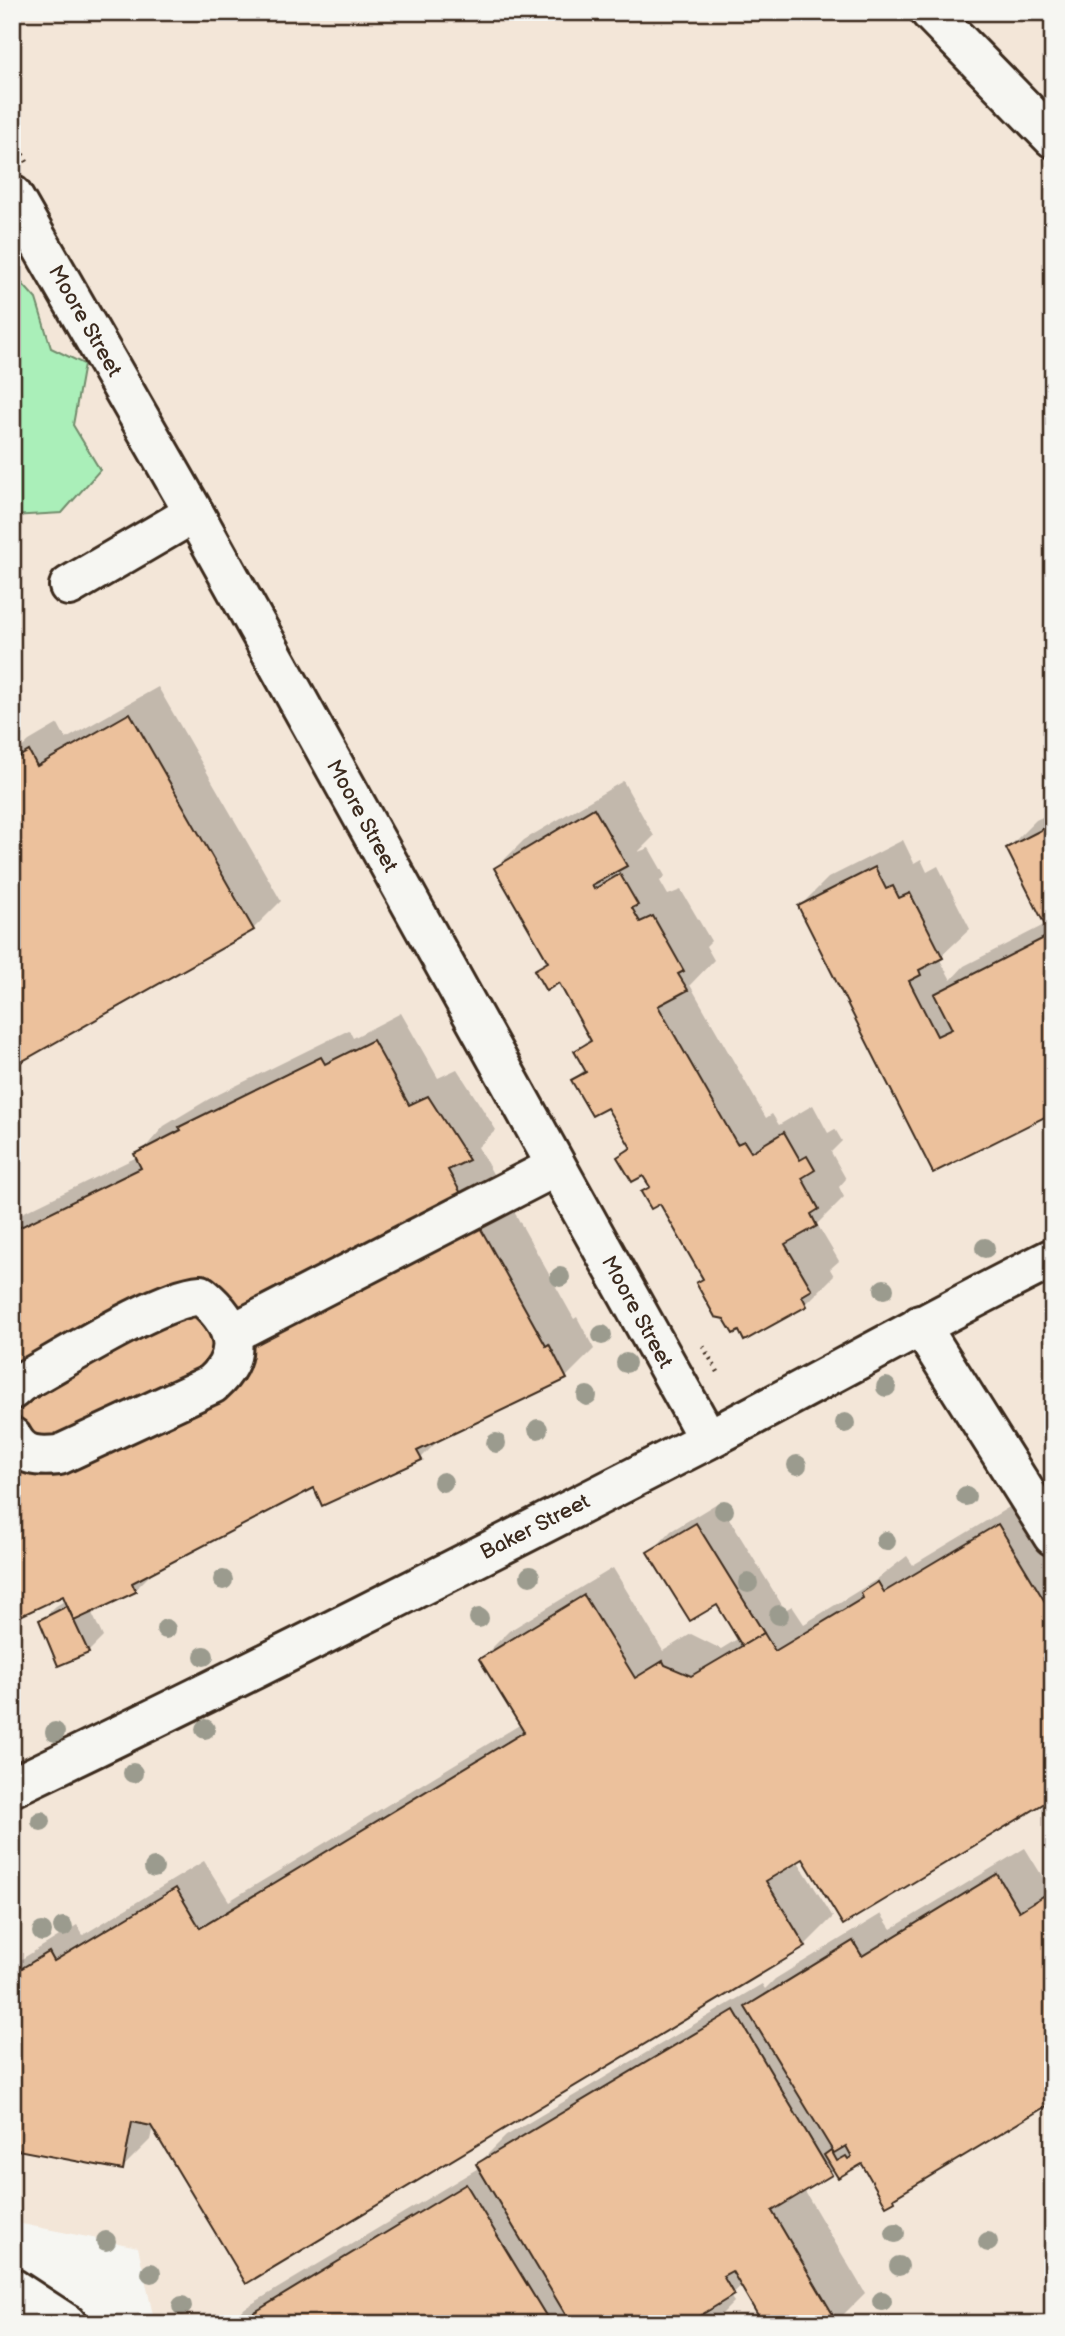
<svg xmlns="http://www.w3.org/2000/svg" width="1065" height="2336" font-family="'Balsamiq Sans',sans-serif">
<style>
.built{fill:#f3e6d8}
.green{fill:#aaefb9;stroke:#728c6c;stroke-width:2}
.shadow{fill:#0003}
.building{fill:#ecc19c;stroke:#3b2a1e;stroke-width:2}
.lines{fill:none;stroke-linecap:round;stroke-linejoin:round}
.minor-casing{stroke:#3b2a1e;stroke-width:44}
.path{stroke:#3b2a1e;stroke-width:4.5;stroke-dasharray:2 5;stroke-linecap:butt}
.minor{stroke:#f6f6f2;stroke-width:38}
.tree{fill:#9b9b8e}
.labels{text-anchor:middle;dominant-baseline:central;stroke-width:7;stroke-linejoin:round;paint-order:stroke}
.street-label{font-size:21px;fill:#3b2a1e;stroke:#f6f6f2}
</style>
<rect width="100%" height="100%" fill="#f6f6f2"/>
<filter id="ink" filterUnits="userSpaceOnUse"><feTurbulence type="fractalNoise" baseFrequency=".0143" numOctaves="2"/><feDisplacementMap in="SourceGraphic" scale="14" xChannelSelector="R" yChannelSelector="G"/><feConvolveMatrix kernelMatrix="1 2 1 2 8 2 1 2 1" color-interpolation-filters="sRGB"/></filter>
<g filter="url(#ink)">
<!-- built -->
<path class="built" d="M12,12H1053V2324H155L138,2247L12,2222Z"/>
<!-- green -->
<path class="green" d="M12,272L36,299L51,348L84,364L73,425L100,470L62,513L12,516Z"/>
<!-- shadow -->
<g class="shadow">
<path d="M12,596L16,604L12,608Z"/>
<path d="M12,640L20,654L12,662Z"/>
<path d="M158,687L281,901L253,929L12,1065V757L29,741L58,724L66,739Z"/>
<path d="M623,781L654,836L638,852L649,848L665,876L660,881L668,895L681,890L711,941L706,946L714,960L690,985L766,1118L772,1114L779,1125L813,1105L828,1133L835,1129L842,1141L831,1152L846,1179L839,1187L844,1197L817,1224L839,1261L830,1269L834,1276L806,1304L745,1339L698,1283L704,1277L661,1201L643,1192L650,1185L643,1173L619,1157L631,1145L608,1105L573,1080L586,1068L577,1051L591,1037L559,981L536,971L548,959L496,868L524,840Z"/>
<path d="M1053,812V1111L934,1170L800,906L828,878L903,840L914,863L921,859L927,872L938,866L970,929L939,958L951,980L964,966L1046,924L1008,848L1036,820Z"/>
<path d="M401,1013L438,1078L457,1069L496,1130L478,1147L574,1319L577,1317L594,1349L566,1377L442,1437L421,1458L315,1486L156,1569L135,1590L91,1611L103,1637L88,1652L41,1620L56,1606L66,1600L63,1594L12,1618V1218L137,1157L164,1126L209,1099L349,1030L353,1038Z"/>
<path d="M1026,1497L1053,1541V1796L803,1856L797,1860L833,1917L805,1945L153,2126L150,2140L122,2168L12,2148V1965L77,1925L83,1935L204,1861L229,1901L521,1724L481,1659L509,1631L613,1568L663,1651L691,1634L721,1649L739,1638L717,1603L650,1553L671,1531L719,1502L785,1610L792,1606L804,1624L876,1580L907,1556L913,1565Z"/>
<path d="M1025,1848L1047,1884L1053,1881V2102L903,2191L894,2199L862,2161L835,2169L804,2190L865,2293L837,2321L765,2324L742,2285L730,2296L734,2302L712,2324H229L245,2308L480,2167L478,2164L506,2136L762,1984L765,1989L775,1979L881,1914L891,1929Z"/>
</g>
<!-- building -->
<g class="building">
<path d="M130,713L254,930L12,1067V761L29,751L37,766Z"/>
<path d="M594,808L627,866L592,885L594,889L620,874L638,905L632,908L640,922L653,916L684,971L678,974L688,990L658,1006L737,1144L744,1141L751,1152L784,1132L800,1160L807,1156L815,1170L802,1178L819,1209L811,1214L817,1226L785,1244L812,1290L802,1296L807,1306L744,1341L739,1331L733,1334L724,1319L715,1317L696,1283L703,1279L660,1204L651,1209L641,1192L650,1187L643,1176L632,1182L617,1157L631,1148L607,1108L592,1116L571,1080L586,1072L574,1051L591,1041L559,983L546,991L534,970L548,962L494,868Z"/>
<path d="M1053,824V1113L933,1173L798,906L875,867L886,889L893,886L899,898L910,893L943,958L919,970L921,975L909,981L937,1036L952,1029L934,994L1050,935L1006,848Z"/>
<path d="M373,1040L409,1105L428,1096L469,1160L448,1170L546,1346L549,1344L567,1379L417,1451L422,1460L322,1506L314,1488L132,1583L136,1592L74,1621L63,1596L12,1620V1231L141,1168L134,1154L181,1130L179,1127L321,1057L325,1064Z"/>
<path d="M696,1523L764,1633L742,1646L717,1605L690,1621L647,1552Z"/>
<path d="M998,1524L1053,1615V1798L843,1925L803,1859L766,1881L806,1947L246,2284L151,2126L132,2122L123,2170L12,2149V1974L49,1952L54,1961L176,1888L200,1928L524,1732L479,1659L584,1595L635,1678L663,1661L665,1665L691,1676L764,1633L775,1651L863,1598L861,1593L878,1582L884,1592Z"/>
<path d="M67,1606L89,1653L58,1666L39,1620Z"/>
<path d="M997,1874L1019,1911L1053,1890V2102L894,2198L895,2201L886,2206L862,2164L838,2178L824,2155L831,2150L837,2161L846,2156L848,2159L852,2157L846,2146L834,2153L745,2007L853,1941L862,1956Z"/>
<path d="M734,2010L832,2175L772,2211L838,2323L763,2324L732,2271L723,2276L734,2295L698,2317L702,2324H571L476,2164Z"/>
<path d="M466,2184L551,2324H235Z"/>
</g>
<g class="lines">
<!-- minor casing -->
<g class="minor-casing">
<g id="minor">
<path d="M930,12L1053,138"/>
<path d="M12,195L194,513L708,1439"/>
<path d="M69,586L194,513"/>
<path d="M920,1325L1053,1536"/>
<path d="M231,1334L555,1167"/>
<path d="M12,1390L20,1383C61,1361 159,1298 201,1295C233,1321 247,1353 212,1384L59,1455C39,1457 22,1457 12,1437"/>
<path d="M12,1787C245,1676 475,1559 705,1441C821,1381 936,1316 1053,1258"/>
<path d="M12,2288L67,2324"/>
</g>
</g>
<!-- path -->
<g class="path">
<path d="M12,136L27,162"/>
<path d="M703,1346L718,1372"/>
</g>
<!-- minor -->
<use href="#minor" class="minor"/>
</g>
<!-- trees -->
<g class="tree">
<circle cx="985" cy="1248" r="10"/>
<circle cx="560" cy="1277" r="10"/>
<circle cx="884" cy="1289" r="10"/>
<circle cx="602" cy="1335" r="10"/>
<circle cx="626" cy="1363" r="10"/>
<circle cx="886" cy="1387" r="10"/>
<circle cx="587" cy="1396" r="10"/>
<circle cx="845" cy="1423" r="10"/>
<circle cx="538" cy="1429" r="10"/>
<circle cx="496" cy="1443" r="10"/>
<circle cx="797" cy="1465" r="10"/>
<circle cx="443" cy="1482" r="10"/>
<circle cx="966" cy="1496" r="10"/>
<circle cx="724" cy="1510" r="10"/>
<circle cx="886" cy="1541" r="10"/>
<circle cx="530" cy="1576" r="10"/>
<circle cx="223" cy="1580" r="10"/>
<circle cx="748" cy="1583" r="10"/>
<circle cx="779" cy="1615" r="10"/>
<circle cx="479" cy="1618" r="10"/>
<circle cx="166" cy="1629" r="10"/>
<circle cx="204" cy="1656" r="10"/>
<circle cx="205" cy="1729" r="10"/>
<circle cx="55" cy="1732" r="10"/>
<circle cx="133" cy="1773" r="10"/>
<circle cx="41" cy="1821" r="10"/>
<circle cx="154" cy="1868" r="10"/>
<circle cx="63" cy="1927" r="10"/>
<circle cx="42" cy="1932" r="10"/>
<circle cx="895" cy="2233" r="10"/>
<circle cx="106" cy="2241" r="10"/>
<circle cx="988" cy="2242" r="10"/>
<circle cx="899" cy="2266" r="10"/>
<circle cx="151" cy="2273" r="10"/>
<circle cx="882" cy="2301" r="10"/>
<circle cx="182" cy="2306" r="10"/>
</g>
</g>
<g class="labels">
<!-- street labels -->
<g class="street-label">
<text transform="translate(85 321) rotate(60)">Moore Street</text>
<text transform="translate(362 816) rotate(61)">Moore Street</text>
<text transform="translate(637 1312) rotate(61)">Moore Street</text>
<text transform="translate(535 1527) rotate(-27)">Baker Street</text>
</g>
</g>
<!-- margin -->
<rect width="1065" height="2336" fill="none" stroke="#f6f6f2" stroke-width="42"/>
<rect x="21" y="21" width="1023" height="2294" fill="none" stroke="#3b2a1e" stroke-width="2.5" filter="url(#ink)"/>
</svg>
